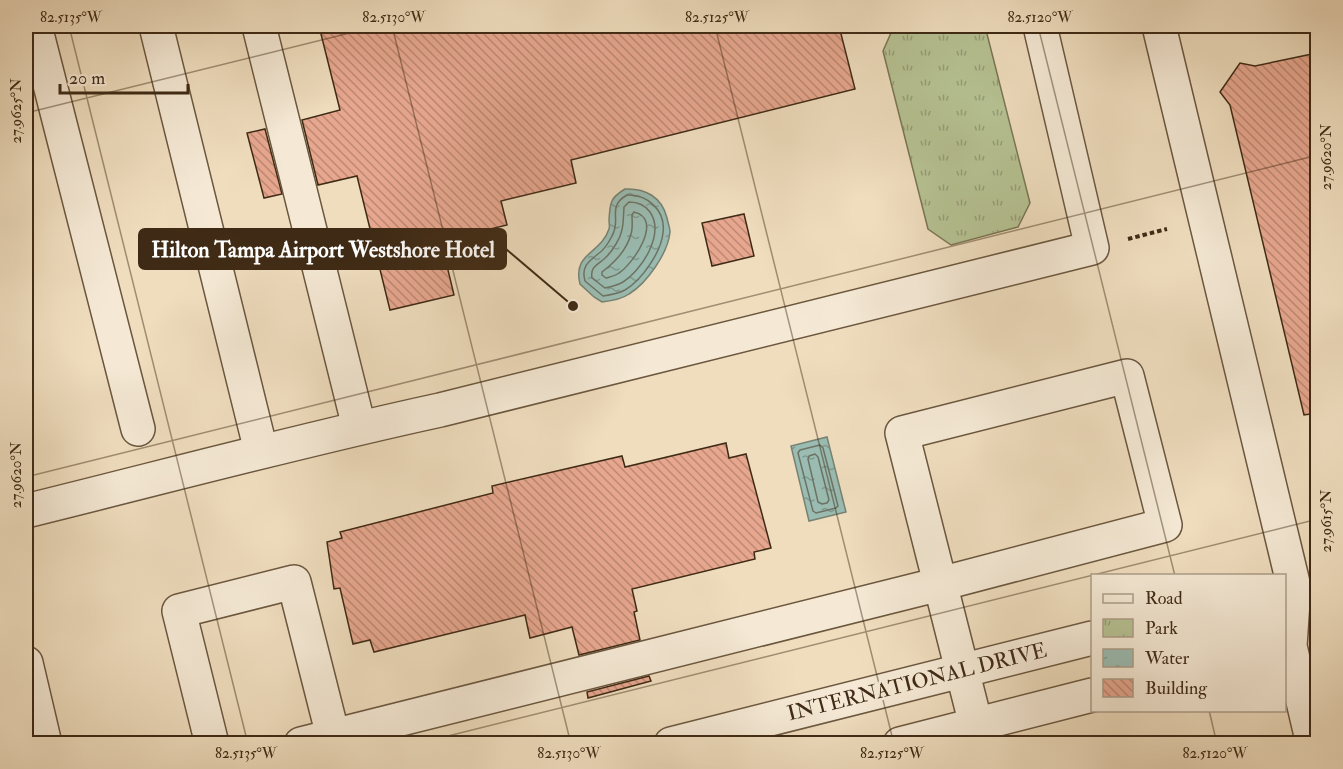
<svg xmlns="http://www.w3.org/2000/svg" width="1343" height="769" font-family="'IM FELL Double Pica',serif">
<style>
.park{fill:url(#park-tufts);stroke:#7a7654;stroke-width:1.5}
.water{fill:url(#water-ripples);stroke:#768273;stroke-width:1.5}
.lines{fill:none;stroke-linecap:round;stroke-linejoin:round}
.shore{stroke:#6c7364;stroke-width:1.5}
.building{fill:url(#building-back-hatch);stroke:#3f2a15;stroke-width:1.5}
.minor-casing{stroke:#6b573f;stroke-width:36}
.path{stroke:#3f2a15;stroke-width:4;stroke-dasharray:4.5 3;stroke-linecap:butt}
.minor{stroke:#f5e9d5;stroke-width:33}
.ticks{fill:none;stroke:#3f2a15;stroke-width:1.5;stroke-opacity:0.45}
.labels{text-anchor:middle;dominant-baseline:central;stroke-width:5;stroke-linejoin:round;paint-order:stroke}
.street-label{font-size:21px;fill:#3f2a15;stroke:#f5e9d5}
.leader{fill:none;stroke:#3f2a15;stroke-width:2}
.callout-dot{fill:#3f2a15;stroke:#f5e9d5;stroke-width:2}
.callout{fill:#3f2a15;stroke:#3f2a15;stroke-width:2}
.callout-label{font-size:22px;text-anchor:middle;font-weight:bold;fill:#fff}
.neatline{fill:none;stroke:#3f2a15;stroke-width:2}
.ticks-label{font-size:15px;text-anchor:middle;fill:#3f2a15}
</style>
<defs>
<pattern id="park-tufts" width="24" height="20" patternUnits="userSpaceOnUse" patternTransform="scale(1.5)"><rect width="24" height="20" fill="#b6c293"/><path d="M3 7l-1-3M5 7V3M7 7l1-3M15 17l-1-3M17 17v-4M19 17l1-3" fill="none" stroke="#959e77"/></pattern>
<pattern id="water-ripples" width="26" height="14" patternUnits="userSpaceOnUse" patternTransform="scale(1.5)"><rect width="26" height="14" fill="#9abcb2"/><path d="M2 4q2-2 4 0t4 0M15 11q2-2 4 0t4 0" fill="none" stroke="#7f9990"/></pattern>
<pattern id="building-back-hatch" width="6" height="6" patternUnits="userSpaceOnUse" patternTransform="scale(1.5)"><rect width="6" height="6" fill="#e7a78f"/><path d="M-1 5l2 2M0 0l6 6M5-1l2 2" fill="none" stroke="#bd8874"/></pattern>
</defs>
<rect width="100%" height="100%" fill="#efddbe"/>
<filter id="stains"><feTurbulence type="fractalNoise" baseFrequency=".00333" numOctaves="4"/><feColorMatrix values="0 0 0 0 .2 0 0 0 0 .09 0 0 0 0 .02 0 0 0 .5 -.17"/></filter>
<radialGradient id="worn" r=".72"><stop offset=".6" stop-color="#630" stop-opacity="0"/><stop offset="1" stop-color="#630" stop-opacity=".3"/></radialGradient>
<!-- park -->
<path class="park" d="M894,26H985L1030,203L1018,227L951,245L928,229L883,51Z"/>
<!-- water -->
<g class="water">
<path d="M625,189C645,188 662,197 667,218C668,223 670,228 670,232C668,253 647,283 629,294C622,299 611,301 602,302L594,297L580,284C572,253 601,254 609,229C610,227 609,223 609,220C610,203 610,198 625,189Z"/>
<path d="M827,437L846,512L809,521L791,446Z"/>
</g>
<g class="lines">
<!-- shore -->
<g class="shore">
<path d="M627,195C648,194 666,211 663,233C661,252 642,280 625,290C619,293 610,295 603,296L585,281C581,267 588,262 598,254C604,250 609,242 612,236C622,219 606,207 627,195Z"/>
<path d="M629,202C637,202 645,205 650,212C665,234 642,270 623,282C618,285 610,287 605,288L592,278C590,267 597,265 604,259C609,255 613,249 616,244C624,232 623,221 624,207Z"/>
<path d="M634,212C664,219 633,264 619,273C615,276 610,277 606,278L602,275V272C614,263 627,249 631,234C633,228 632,221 632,215Z"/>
<path d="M820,445L823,448L838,506L836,508L816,513L813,511L798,453L800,450Z"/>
<path d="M815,454L818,457L829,500L827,503L822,504L818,502L808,459L809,456Z"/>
</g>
</g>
<!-- building -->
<g class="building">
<path d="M319,26H839L855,89L571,160L576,183L501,201L507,225L441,241L454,295L390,310L357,176L318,185L302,120L340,110Z"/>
<path d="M1317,53V413L1304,415L1230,105L1220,92L1240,63L1255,66Z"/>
<path d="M265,129L282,194L264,198L247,133Z"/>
<path d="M744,214L754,256L712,266L702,223Z"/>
<path d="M726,443L729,458L746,454L771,548L754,552L755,559L632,589L637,611L634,612L640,640L579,655L572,627L530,638L525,615L374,652L370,640L353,644L340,588L334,589L327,542L342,538L340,532L493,493L492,486L622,456L625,467Z"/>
<path d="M649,676L651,681L588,698L587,692Z"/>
</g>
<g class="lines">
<!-- minor casing -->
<g class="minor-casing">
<g id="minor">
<path d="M35,26L138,429"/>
<path d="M156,26L261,451"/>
<path d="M259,26L359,427"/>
<path d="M1159,26L1294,587L1290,646L1313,744"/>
<path d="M26,511C164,477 301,440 440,410L1092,248L1040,26"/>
<path d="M26,663L45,744"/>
<path d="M212,744L179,611L294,582L333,736"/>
<path d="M301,744L940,584L1165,525L1127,376L902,433C927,530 951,628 976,725"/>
<path d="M671,744L1092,638"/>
<path d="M900,744L1092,695"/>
</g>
</g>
<!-- path -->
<path class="path" d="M1128,239L1167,229"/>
<!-- minor -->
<use href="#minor" class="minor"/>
</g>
<!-- ticks -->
<path class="ticks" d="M69,26L248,744M392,26L571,744M715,26L894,744M1038,26L1175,576M26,113L378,26M26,477L1318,155M1209,710L1217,744M416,744L1318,519"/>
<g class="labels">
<!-- street labels -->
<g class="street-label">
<text transform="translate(917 682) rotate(-14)">INTERNATIONAL DRIVE</text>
</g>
</g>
<!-- callouts -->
<path class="leader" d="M573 306L506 249"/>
<circle class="callout-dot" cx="573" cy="306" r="6"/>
<rect class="callout" x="139" y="229" width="367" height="40" rx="6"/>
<g class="callout-label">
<text x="323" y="257">Hilton Tampa Airport Westshore Hotel</text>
</g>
<!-- margin -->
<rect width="1343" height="769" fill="none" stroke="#efddbe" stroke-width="66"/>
<!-- legend -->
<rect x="1091" y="574" width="195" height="138" fill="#f5e9d5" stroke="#ac9d88" stroke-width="1.5"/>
<rect x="1103" y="594" width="30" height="9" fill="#f5e9d5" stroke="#ac9d88" stroke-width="1.5"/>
<text x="1145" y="604" font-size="18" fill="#3f2a15">Road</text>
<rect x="1103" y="619" width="30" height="18" fill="url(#park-tufts)" stroke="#ac9d88" stroke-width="1.5"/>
<text x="1145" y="634" font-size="18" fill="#3f2a15">Park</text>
<rect x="1103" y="649" width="30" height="18" fill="url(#water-ripples)" stroke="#ac9d88" stroke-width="1.5"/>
<text x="1145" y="664" font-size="18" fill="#3f2a15">Water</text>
<rect x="1103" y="679" width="30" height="18" fill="url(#building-back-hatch)" stroke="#ac9d88" stroke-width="1.5"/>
<text x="1145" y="694" font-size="18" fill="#3f2a15">Building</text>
<!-- scale -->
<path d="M60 84v9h128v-9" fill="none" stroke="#3f2a15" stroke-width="3"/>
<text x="69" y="84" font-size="18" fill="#3f2a15" stroke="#f5e9d5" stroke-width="4.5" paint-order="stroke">20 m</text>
<rect x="33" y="33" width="1277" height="703" class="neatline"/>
<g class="ticks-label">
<text x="71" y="22">82.5135°W</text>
<text x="394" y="22">82.5130°W</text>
<text x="717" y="22">82.5125°W</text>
<text x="1040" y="22">82.5120°W</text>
<text transform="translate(16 111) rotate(-90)" y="5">27.9625°N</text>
<text transform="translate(1326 157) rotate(-90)" y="5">27.9620°N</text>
<text transform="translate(16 475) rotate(-90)" y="5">27.9620°N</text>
<text transform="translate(1326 521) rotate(-90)" y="5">27.9615°N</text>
<text x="246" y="758">82.5135°W</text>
<text x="569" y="758">82.5130°W</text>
<text x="892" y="758">82.5125°W</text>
<text x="1215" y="758">82.5120°W</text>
</g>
<rect width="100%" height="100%" filter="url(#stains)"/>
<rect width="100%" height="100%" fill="url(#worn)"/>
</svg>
